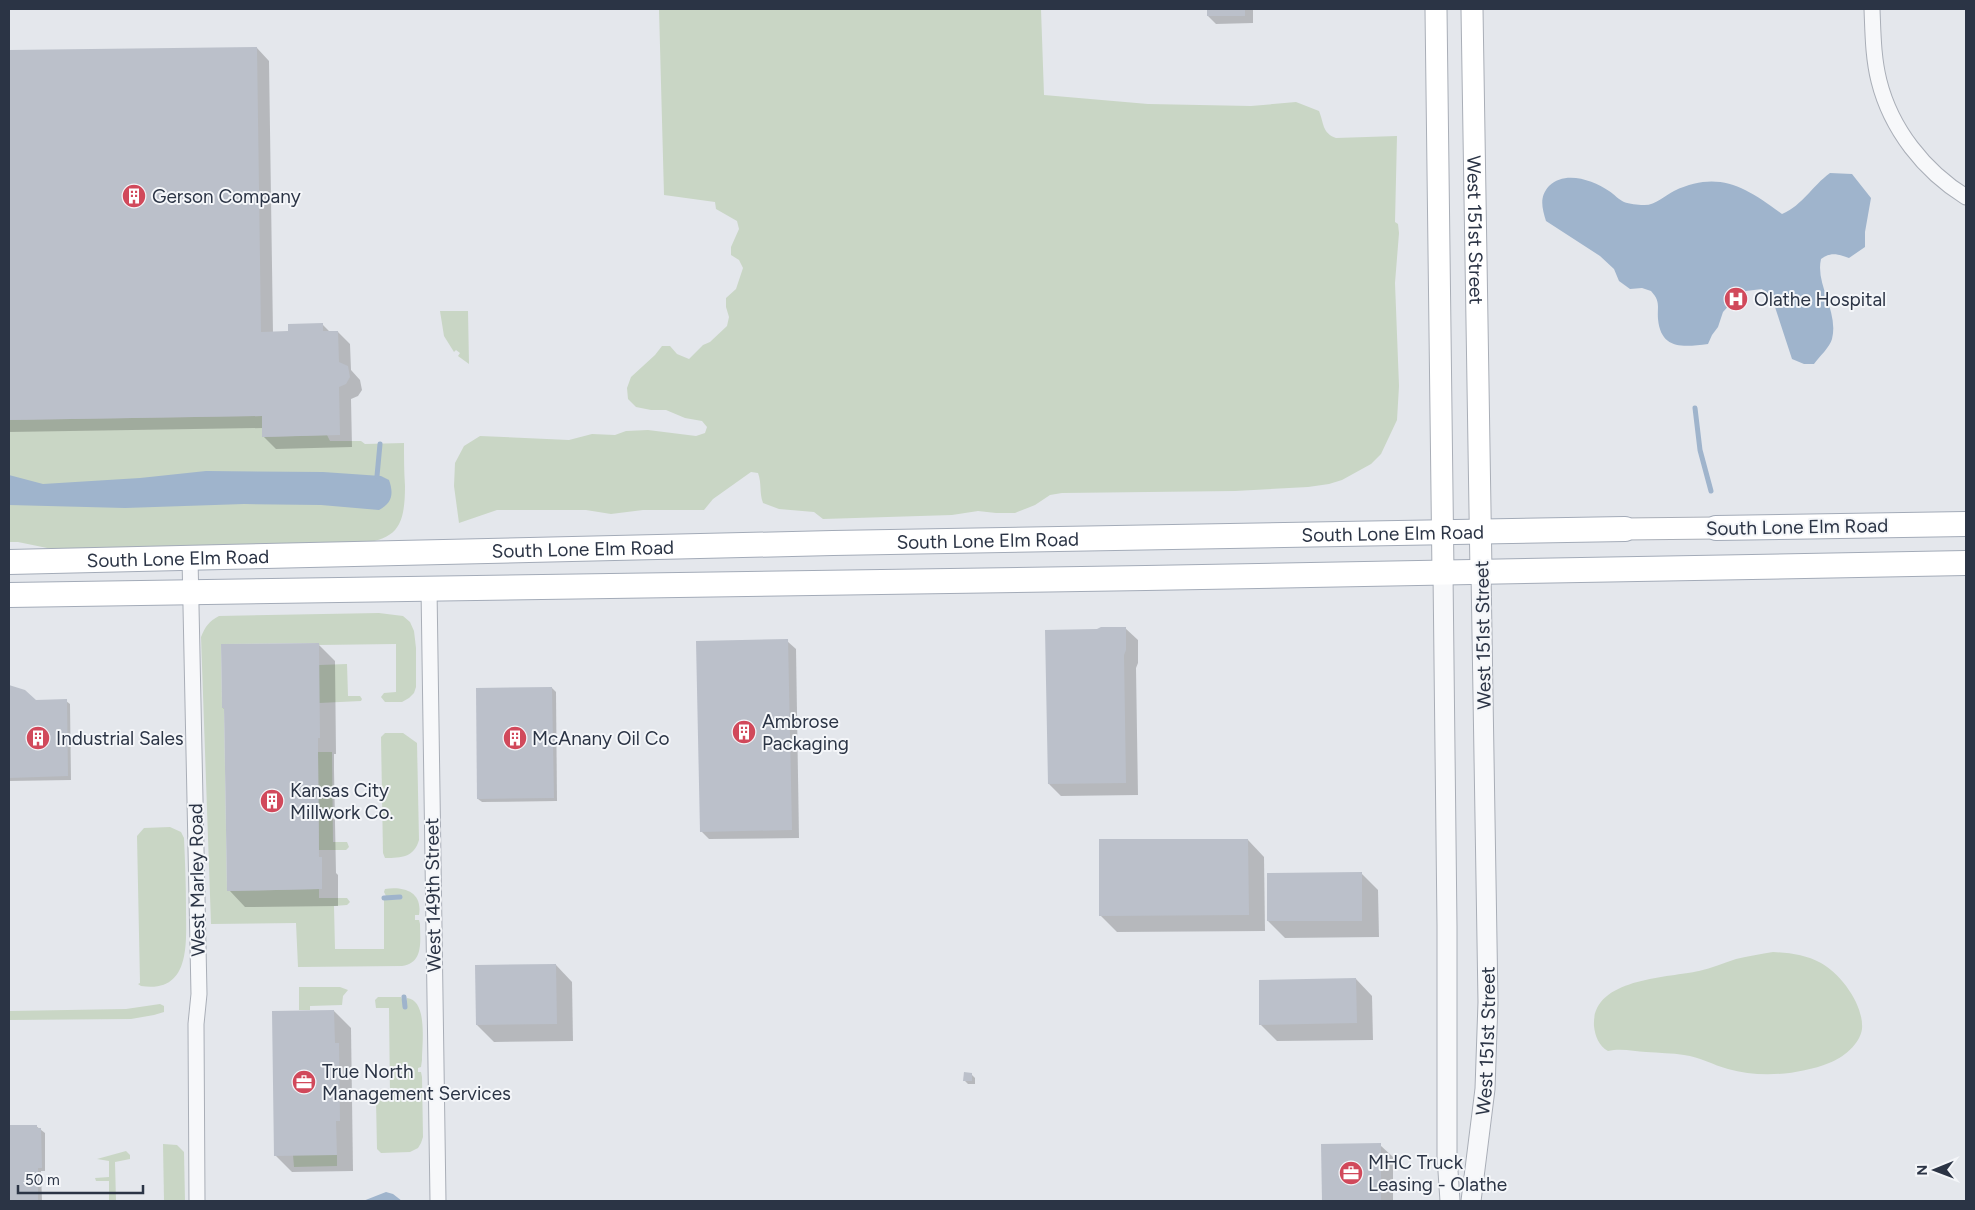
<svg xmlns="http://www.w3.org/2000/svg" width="1975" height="1210" font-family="Figtree,sans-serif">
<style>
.green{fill:#c9d6c5}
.water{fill:#9fb4cc}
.shadow{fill:#0003}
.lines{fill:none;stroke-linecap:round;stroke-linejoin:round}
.stream{stroke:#9fb4cc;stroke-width:5}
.building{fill:#bbc0ca}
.minor-casing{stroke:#a9aeb7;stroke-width:17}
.tertiary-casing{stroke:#a9aeb7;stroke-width:21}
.secondary-casing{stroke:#a9aeb7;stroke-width:23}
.primary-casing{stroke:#a3abb8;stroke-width:26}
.minor{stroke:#f7f8fa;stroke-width:15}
.tertiary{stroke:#f7f8fa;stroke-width:19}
.secondary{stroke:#fff;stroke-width:21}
.primary{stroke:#fff;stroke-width:24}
.labels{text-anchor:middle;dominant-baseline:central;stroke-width:4;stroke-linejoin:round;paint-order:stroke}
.poi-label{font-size:19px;fill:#2b3445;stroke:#f4f6f9;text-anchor:start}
.street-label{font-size:19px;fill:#2b3445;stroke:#f4f6f9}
</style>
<rect width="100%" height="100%" fill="#e4e7ec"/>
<!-- green -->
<g class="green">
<path d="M659,9H1041L1044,95L1148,104L1251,106L1296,102L1319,111C1324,123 1322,133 1336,138L1397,136L1395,222L1398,224L1399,233L1395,283L1399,386L1397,420L1381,454L1371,464L1342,480L1329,484L1308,487L1235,491L1062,493L1050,495L1035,505L1015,513H996L978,511L952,515L823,519L814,512L779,509L763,503C759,492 762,484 758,473L751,472L713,499L704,510H643L611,514L586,510H497L459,523L454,486L455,463L464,446L480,436L569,440L592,434L615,435L626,431L648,430L696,436L705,433L707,427L702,421L685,418L666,410H651L636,407L628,399L627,388L631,377L655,355L662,346H670L677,354L689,359L703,345L710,342L727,326L729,317L726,307V298L736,289L743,268L739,260L731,255V247L739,229L737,221L716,209L715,202L664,195Z"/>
<path d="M440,311H468L469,364L458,356L460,353L456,350L454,352L444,336Z"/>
<path d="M262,416V437L327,435L330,441H361L365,444L404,443C404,458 404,472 405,486C405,529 396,541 352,544L52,549L18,542H9V420Z"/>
<path d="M379,613L403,616L410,622L414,631L416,648V687L414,693L409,698L402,702H385L381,697L384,693L396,692V644L318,645V643L221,644L222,708H224L227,891L319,889V898H347L350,902L347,905L334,906L335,949H384V900L402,899L401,895L386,896L384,892L385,889C404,886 423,892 419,915H415V920H419L420,924C420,941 424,963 402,966L298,967L296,923L211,924L201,637C205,627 209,621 219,616Z"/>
<path d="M347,664L348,696H360L362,699L361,701L319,703V665Z"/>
<path d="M385,733H403L417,743L419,840C414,857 402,858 385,858L383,853L381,737Z"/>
<path d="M318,752H332L333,842H347L349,847L346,850H319Z"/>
<path d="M170,827L181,832L184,838C185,861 186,884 186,908C186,941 192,994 141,986L138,984L140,983L137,836L144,828Z"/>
<path d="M1773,952C1791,953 1806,955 1821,963C1841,974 1864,1005 1862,1029C1860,1044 1843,1058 1829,1063C1799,1075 1759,1078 1728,1069C1713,1065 1700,1057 1684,1055C1672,1053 1659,1053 1646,1052C1634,1051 1620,1048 1608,1051C1599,1046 1595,1036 1594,1026C1591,978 1667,978 1699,971C1712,968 1723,963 1736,959C1748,956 1761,954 1773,952Z"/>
<path d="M299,987H340L348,990L343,996L342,1005L310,1006V1010H299Z"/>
<path d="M378,997H401L403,1002H406L407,998C428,1000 422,1044 422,1060L421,1067L418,1068V1072H421L422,1077L423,1137L421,1143L418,1148L410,1152L381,1153L377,1149L376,1100L378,1098L390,1097L389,1008H376L375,1000Z"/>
<path d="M160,1004L164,1006V1012L154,1015L131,1019L9,1020V1011L126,1009Z"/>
<path d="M163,1144L177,1145L184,1152L185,1201H164Z"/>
<path d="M126,1151L130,1155V1159L115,1162L116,1201H109V1181H96L95,1178L109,1177V1161L97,1159Z"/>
<path d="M293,1155H337V1166L294,1167Z"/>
</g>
<!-- water -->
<g class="water">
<path d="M1830,173L1852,174L1871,198L1865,232V247L1849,258C1837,254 1831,252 1821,259C1815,285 1839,311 1832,339C1830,347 1819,357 1814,364H1804L1792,359L1773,301L1762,289L1746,291L1733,301L1723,312L1718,327L1712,335L1708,344C1683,347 1661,350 1658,319C1657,306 1661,302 1651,291L1642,288L1630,289L1619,281L1614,269L1600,256L1546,221C1542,208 1539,197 1549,186C1565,170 1593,180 1609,191C1614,194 1619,200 1624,202C1629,204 1638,205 1643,205C1655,206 1664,196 1674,191C1719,170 1745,187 1782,214C1803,205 1812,186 1830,173Z"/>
<path d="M206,471L323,472L381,476L389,480C394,494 392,503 379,510L321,505L244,504L125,508L9,505V475L43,484L140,478Z"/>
<path d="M386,1192L393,1194L402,1201H363Z"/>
</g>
<!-- shadow -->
<g class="shadow">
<path d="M1208,9H1253V23L1216,24L1208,16Z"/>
<path d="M257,48L269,61L273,333H290L323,325L330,332H338L350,344L351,370L360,380L362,390L358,396L351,399L352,447L276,449L263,436V428L9,432V51Z"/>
<path d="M1125,628L1138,640V663L1136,668L1138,795L1061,796L1049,784Z"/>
<path d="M787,641L796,649L799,838L709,839L701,831Z"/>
<path d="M318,644L335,661L336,754H334V770L336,873L338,875V906L245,907L229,890L226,710L223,708Z"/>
<path d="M9,682V687L36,701H66L70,704L71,780L9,781Z"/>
<path d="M552,688L556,692L557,801L482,802L478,799Z"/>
<path d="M1248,840L1264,857L1265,931L1117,932L1100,915Z"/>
<path d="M1362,874L1378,890L1379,937L1285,938L1268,921Z"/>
<path d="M556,965L572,982L573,1041L494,1042L477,1025Z"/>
<path d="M1356,979L1372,996L1373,1040L1277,1041L1260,1024Z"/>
<path d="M334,1011L351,1028L353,1171L292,1172L275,1155Z"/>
<path d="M971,1074L975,1078V1084H968L964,1080Z"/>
<path d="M36,1126L45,1133V1171H41L42,1201H9V1127Z"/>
<path d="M1322,1145H1380L1393,1157V1201H1323Z"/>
</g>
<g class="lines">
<!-- stream -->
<g class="stream">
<path d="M1695,408L1700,450L1711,491"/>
<path d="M377,476L380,444"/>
<path d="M384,898L400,897"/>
<path d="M404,997L405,1007"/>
</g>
</g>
<!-- building -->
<g class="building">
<rect x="1207" y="9" width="38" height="7"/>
<path d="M257,47L261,332L288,331V324L323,323V331H338L339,362L348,366L350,377L346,384L339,387L340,435L262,437V416L9,420V50Z"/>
<path d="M1101,627H1126V650L1124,655L1126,783L1048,784L1045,630L1097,629Z"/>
<path d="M788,639L792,830L700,832L696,641Z"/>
<path d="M319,643L320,738H318V752L319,857H322V889L227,891L224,708H222L221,644Z"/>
<path d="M9,685L25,690L36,700L67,699L68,776L9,778Z"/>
<path d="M552,687L554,798L477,799L476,688Z"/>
<path d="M1099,839H1248L1249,915L1099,916Z"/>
<path d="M1362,872V921H1267V873Z"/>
<path d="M556,964L557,1024L476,1025L475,965Z"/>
<path d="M1356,978L1357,1023L1259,1025V980Z"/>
<path d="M334,1010L335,1043H339L340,1121H336L337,1155L274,1156L272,1011Z"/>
<path d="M964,1072L972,1073V1081H963Z"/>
<path d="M9,1125H37V1128H41L42,1168H38V1201H9Z"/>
<path d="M1381,1143V1201H1322L1321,1144Z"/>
</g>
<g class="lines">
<!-- minor casing -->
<g class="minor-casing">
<g id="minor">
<path d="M1872,9C1873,33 1873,57 1879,81C1891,129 1924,171 1966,197"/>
<path d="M190,558L199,994L196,1024L197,1201"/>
<path d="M429,588L438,1201"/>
</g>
</g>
<!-- tertiary casing -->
<g class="tertiary-casing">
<g id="tertiary">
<path d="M1443,573L1447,926V1156L1450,1201"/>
<path id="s1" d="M1471,1201L1485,1089L1488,1002L1481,572"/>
</g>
</g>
<!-- secondary casing -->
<g class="secondary-casing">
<g id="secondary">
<path d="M1436,9L1443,573"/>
<path id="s2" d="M1472,9L1481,572"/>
<path d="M1625,529L1716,528"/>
</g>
</g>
<!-- primary casing -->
<g class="primary-casing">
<g id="primary">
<path d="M1716,528L1966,524"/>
<path id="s3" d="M9,562L833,543L1625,529"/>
<path d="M9,595L1146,578L1966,563"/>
</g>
</g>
<!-- minor -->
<use href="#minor" class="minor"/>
<!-- tertiary -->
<use href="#tertiary" class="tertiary"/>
<!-- secondary -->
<use href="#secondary" class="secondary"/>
<!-- primary -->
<use href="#primary" class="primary"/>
</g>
<!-- icons -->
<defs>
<g id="building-disc" transform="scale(1.25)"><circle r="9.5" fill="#d1495b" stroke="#f4f6f9"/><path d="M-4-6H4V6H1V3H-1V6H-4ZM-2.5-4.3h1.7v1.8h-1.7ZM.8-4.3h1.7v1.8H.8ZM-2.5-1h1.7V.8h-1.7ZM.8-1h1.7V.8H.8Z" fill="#fff"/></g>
<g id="hospital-disc" transform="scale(1.25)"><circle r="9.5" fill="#d1495b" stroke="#f4f6f9"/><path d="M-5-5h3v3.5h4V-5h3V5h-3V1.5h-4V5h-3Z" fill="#fff"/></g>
<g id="office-disc" transform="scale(1.25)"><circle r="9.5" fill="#d1495b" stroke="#f4f6f9"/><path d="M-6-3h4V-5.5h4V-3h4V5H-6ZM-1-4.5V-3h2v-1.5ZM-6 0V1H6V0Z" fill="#fff"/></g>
</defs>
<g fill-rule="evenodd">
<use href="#building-disc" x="134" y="196"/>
<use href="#hospital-disc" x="1736" y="299"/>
<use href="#building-disc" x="744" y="732"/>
<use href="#building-disc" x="38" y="738"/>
<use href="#building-disc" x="515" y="738"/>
<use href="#building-disc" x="272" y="801"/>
<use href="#office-disc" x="304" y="1082"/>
<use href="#office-disc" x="1351" y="1173"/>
</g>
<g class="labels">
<!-- poi labels -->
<g class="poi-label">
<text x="152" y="196">Gerson Company</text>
<text x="1754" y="299">Olathe Hospital</text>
<text x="762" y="721">Ambrose<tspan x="762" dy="22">Packaging</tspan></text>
<text x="56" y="738">Industrial Sales</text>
<text x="532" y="738">McAnany Oil Co</text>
<text x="290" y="790">Kansas City<tspan x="290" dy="22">Millwork Co.</tspan></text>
<text x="322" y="1071">True North<tspan x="322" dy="22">Management Services</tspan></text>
<text x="1368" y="1162">MHC Truck<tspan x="1368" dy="22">Leasing - Olathe</tspan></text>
</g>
<!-- street labels -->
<g class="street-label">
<text stroke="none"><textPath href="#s2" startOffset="221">West 151st Street</textPath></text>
<text transform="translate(1797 527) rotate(-1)">South Lone Elm Road</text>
<text stroke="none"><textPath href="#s3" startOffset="1384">South Lone Elm Road</textPath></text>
<text stroke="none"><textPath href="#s3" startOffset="979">South Lone Elm Road</textPath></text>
<text stroke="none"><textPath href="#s3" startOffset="574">South Lone Elm Road</textPath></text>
<text stroke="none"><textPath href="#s3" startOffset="169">South Lone Elm Road</textPath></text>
<text transform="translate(1483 635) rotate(-91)">West 151st Street</text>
<text transform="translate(197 880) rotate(-91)">West Marley Road</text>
<text transform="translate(433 895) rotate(-91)">West 149th Street</text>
<text stroke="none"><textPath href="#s1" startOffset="161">West 151st Street</textPath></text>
</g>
</g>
<!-- border -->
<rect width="1975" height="1210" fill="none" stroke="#2b3445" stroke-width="20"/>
<!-- north arrow -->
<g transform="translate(1935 1170) rotate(269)" stroke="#f4f6f9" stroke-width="4" paint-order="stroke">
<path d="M0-4L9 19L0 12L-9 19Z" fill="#2b3445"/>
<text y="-8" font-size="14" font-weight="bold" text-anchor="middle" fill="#2b3445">N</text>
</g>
<!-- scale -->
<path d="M18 1185v8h125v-8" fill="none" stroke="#2b3445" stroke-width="2.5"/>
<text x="25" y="1185" font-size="15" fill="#2b3445" stroke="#f4f6f9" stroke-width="4" paint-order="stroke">50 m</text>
</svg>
